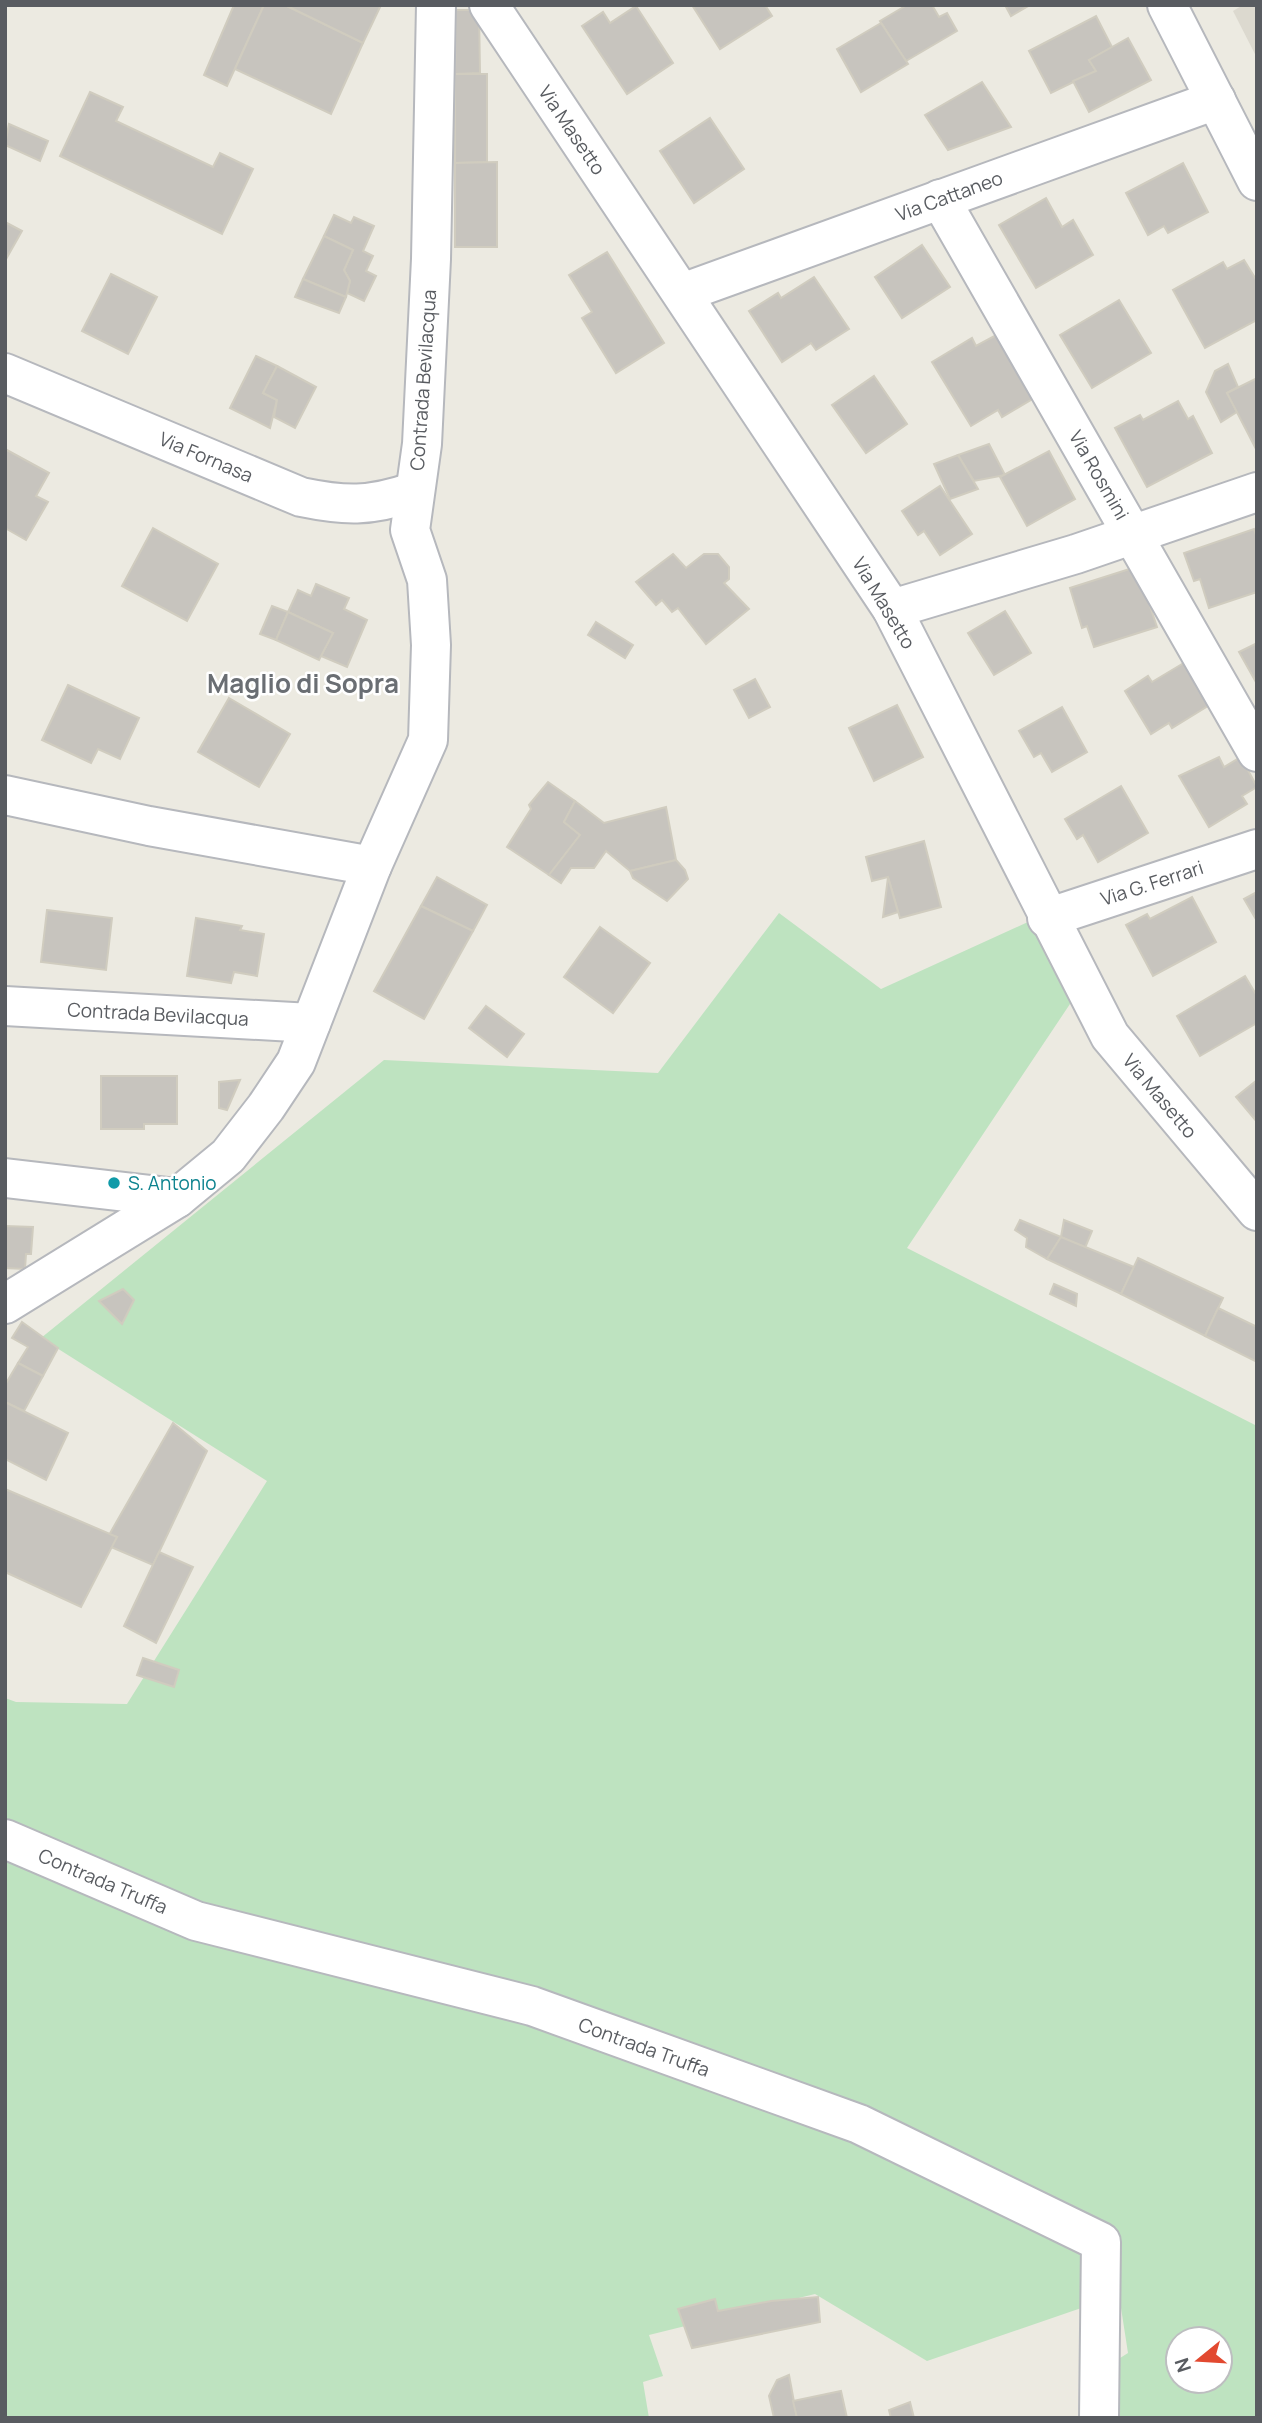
<svg xmlns="http://www.w3.org/2000/svg" width="1262" height="2423" font-family="Manrope,sans-serif">
<style>
.education{fill:#dcd9cf}
.green{fill:#bee3c0;fill-rule:evenodd}
.building{fill:#c7c4be;stroke:#d0ccbf;stroke-width:2}
.lines{fill:none;stroke-linecap:round;stroke-linejoin:round}
.minor-casing{stroke:#b6b8bd;stroke-width:42}
.minor{stroke:#fff;stroke-width:38}
.culture-dot{fill:#0f9aa8;stroke:#fff;stroke-width:2.5}
.labels{text-anchor:middle;dominant-baseline:central;stroke-width:5;stroke-linejoin:round;paint-order:stroke}
.street-label{font-size:19px;fill:#595c61;stroke:#fff}
.culture-label{font-size:19px;fill:#0d838f;stroke:#fff;text-anchor:start}
.district-label{font-size:26px;font-weight:bold;fill:#6a6e73;stroke:#fff}
</style>
<rect width="100%" height="100%" fill="#eceae1"/>
<!-- education -->
<path class="education" d="M1243,5H1257V58L1233,11Z"/>
<!-- green -->
<path class="green" d="M779,913L881,989L1041,916L1078,992L907,1248L1257,1426V2418H1083L1098,2372L1128,2353L1119,2295L927,2361L815,2294L649,2335L663,2376L643,2382L649,2418H5V1698L16,1702L127,1704L267,1481L41,1338L384,1060L658,1073ZM1178,2339H1220V2381H1178Z"/>
<!-- building -->
<g class="building">
<path d="M234,5H264L227,86L204,75Z"/>
<path d="M264,5H285L363,43L331,114L235,69Z"/>
<path d="M285,5H381L363,43Z"/>
<path d="M692,5H765L772,16L720,49Z"/>
<path d="M907,5H932L939,17L947,13L957,31L906,61L880,21Z"/>
<path d="M1005,5H1030L1011,16Z"/>
<path d="M636,6L673,63L627,94L582,26L603,12L610,23Z"/>
<path d="M456,10H479L480,73L455,74Z"/>
<path d="M1096,16L1112,47L1089,60L1096,71L1051,93L1029,51Z"/>
<path d="M881,23L908,64L861,92L837,49Z"/>
<path d="M1128,38L1151,80L1089,112L1073,81L1096,71L1089,60Z"/>
<path d="M455,74H487V162L455,163Z"/>
<path d="M982,82L1011,127L948,150L925,115Z"/>
<path d="M90,92L123,107L116,121L213,167L220,153L253,169L222,234L60,156Z"/>
<path d="M710,118L744,169L694,203L660,151Z"/>
<path d="M9,124L48,141L40,161L5,145Z"/>
<path d="M497,162V247H455V163Z"/>
<path d="M1183,163L1208,212L1168,233L1164,226L1148,235L1126,193Z"/>
<path d="M1046,198L1062,227L1073,220L1093,255L1036,288L999,225Z"/>
<path d="M334,215L351,223L354,217L374,226L363,251L373,256L366,271L376,276L364,301L347,293L350,281L344,270L353,250L324,236Z"/>
<path d="M5,222L22,231L5,261Z"/>
<path d="M324,236L353,250L344,270L350,281L346,297L303,279Z"/>
<path d="M922,245L950,287L902,318L875,277Z"/>
<path d="M607,252L664,343L616,373L582,318L592,312L569,275Z"/>
<path d="M1244,260L1257,281V320L1205,348L1173,290L1223,262L1227,269Z"/>
<path d="M111,274L157,297L128,354L82,331Z"/>
<path d="M814,277L849,329L816,350L811,343L782,362L749,311L778,293L781,298Z"/>
<path d="M303,279L346,297L339,313L295,297Z"/>
<path d="M1119,300L1151,353L1092,388L1060,335Z"/>
<path d="M998,334L1036,397L1002,417L998,410L971,426L932,362L972,338L976,346Z"/>
<path d="M256,356L277,366L263,393L277,400L270,428L230,408Z"/>
<path d="M1228,364L1238,387L1227,393L1237,412L1221,422L1206,392L1215,371Z"/>
<path d="M277,366L316,387L295,428L274,417L277,400L263,393Z"/>
<path d="M874,376L907,424L866,453L832,405Z"/>
<path d="M1257,378V448L1256,449L1227,393Z"/>
<path d="M1178,401L1188,419L1193,416L1212,453L1147,487L1115,428L1140,415L1143,420Z"/>
<path d="M989,444L1005,475L974,481L958,455Z"/>
<path d="M5,449L49,473L36,496L48,502L26,540L5,528Z"/>
<path d="M1049,451L1075,499L1027,526L1000,477Z"/>
<path d="M958,455L978,489L950,499L934,464Z"/>
<path d="M940,486L972,534L940,555L924,531L918,535L902,511Z"/>
<path d="M153,528L218,564L187,621L122,586Z"/>
<path d="M1254,529L1257,538V592L1209,608L1200,579L1194,581L1184,553Z"/>
<path d="M673,554L686,568L704,554H718L729,567V579L724,583L749,609L706,644L678,608L672,612L662,600L656,605L636,582Z"/>
<path d="M1142,565L1154,601L1149,603L1157,627L1094,647L1087,626L1082,628L1070,588Z"/>
<path d="M316,584L349,598L344,609L367,620L347,667L321,656L333,633L288,612L298,590L311,596Z"/>
<path d="M272,606L288,612L276,640L260,634Z"/>
<path d="M1005,611L1031,653L994,675L968,633Z"/>
<path d="M288,612L333,633L319,660L276,640Z"/>
<path d="M596,622L633,645L625,658L588,635Z"/>
<path d="M1257,643V684L1239,652Z"/>
<path d="M1187,661L1201,683L1196,686L1208,706L1172,728L1169,723L1151,734L1125,691L1148,676L1152,682Z"/>
<path d="M755,679L770,707L749,718L734,690Z"/>
<path d="M68,685L139,718L120,759L98,749L91,763L42,740Z"/>
<path d="M229,698L290,734L259,787L198,752Z"/>
<path d="M897,705L923,757L874,781L849,728Z"/>
<path d="M1062,707L1087,752L1052,772L1041,753L1034,757L1019,731Z"/>
<path d="M1219,757L1224,767L1241,757L1257,787L1242,796L1247,804L1209,827L1179,776Z"/>
<path d="M548,782L575,801L564,822L580,835L549,875L507,847L531,809L529,805Z"/>
<path d="M1121,786L1148,833L1098,862L1083,835L1077,839L1065,819Z"/>
<path d="M575,801L604,823L666,807L676,860L630,871L606,851L594,868H571L561,883L549,875L580,835L564,822Z"/>
<path d="M924,841L941,907L900,918L888,877L872,881L866,857Z"/>
<path d="M676,860L685,870L688,879L667,901L633,878L630,871Z"/>
<path d="M437,877L487,905L473,931L421,906Z"/>
<path d="M888,877L898,912L883,917Z"/>
<path d="M1257,892V921L1244,899Z"/>
<path d="M1192,897L1216,942L1153,976L1126,925L1147,914L1150,919Z"/>
<path d="M421,906L473,931L424,1019L374,991Z"/>
<path d="M47,910L112,918L106,970L41,962Z"/>
<path d="M196,918L242,926L240,930L264,934L257,976L234,972L231,983L187,976Z"/>
<path d="M600,927L650,963L613,1013L564,977Z"/>
<path d="M1245,976L1257,996V1023L1200,1056L1177,1016Z"/>
<path d="M486,1006L524,1034L507,1057L469,1028Z"/>
<path d="M101,1076H177V1124H144V1129H101Z"/>
<path d="M240,1080L227,1110L219,1108V1082Z"/>
<path d="M1257,1080V1122L1236,1097Z"/>
<path d="M1020,1220L1061,1237L1047,1259L1026,1247L1027,1238L1015,1230Z"/>
<path d="M1064,1220L1092,1231L1085,1248L1061,1237Z"/>
<path d="M5,1226L33,1227L31,1254H26L25,1269L5,1268Z"/>
<path d="M1061,1237L1134,1267L1121,1294L1047,1259Z"/>
<path d="M1138,1258L1223,1298L1205,1336L1121,1294Z"/>
<path d="M1054,1284L1077,1294L1076,1306L1050,1294Z"/>
<path d="M123,1289L134,1300L122,1324L99,1301Z"/>
<path d="M1218,1308L1257,1327V1362L1205,1336Z"/>
<path d="M22,1322L58,1348L43,1376L18,1363L28,1347L12,1338Z"/>
<path d="M18,1363L43,1376L24,1411L5,1402V1385Z"/>
<path d="M5,1402L68,1433L46,1480L5,1459Z"/>
<path d="M173,1423L207,1451L153,1565L111,1547L117,1537L109,1535Z"/>
<path d="M5,1489L117,1537L81,1607L5,1572Z"/>
<path d="M159,1552L193,1567L156,1643L124,1626Z"/>
<path d="M143,1658L179,1670L174,1687L137,1675Z"/>
<path d="M818,2297L820,2322L692,2348L678,2309L715,2299L718,2311L771,2301Z"/>
<path d="M789,2375L797,2418H774L769,2396L777,2380Z"/>
<path d="M841,2391L847,2418H797L793,2401Z"/>
<path d="M910,2402L914,2418H891L889,2410Z"/>
</g>
<g class="lines">
<!-- minor casing -->
<g class="minor-casing">
<g id="minor">
<path d="M489,5L892,609L1110,1036L1257,1211"/>
<path d="M1167,5L1257,181"/>
<path d="M940,199L1257,752"/>
<path d="M682,293L1216,100"/>
<path d="M5,373L301,497C345,506 369,507 413,492"/>
<path d="M892,609L1076,554L1257,492"/>
<path d="M5,795L149,826L372,866"/>
<path d="M1047,918L1257,849"/>
<path d="M5,1006L311,1023"/>
<path d="M5,1178L177,1198"/>
<path d="M5,1304L177,1198L228,1156L266,1107L296,1062L372,866L428,740L431,645L427,580L410,530L422,444L431,259L436,5"/>
<path d="M5,1839L196,1921L532,2006L859,2124L1101,2242L1099,2418"/>
</g>
</g>
<!-- minor -->
<use href="#minor" class="minor"/>
</g>
<!-- markers -->
<circle class="culture-dot" cx="114" cy="1183" r="7"/>
<g class="labels">
<!-- street labels -->
<g class="street-label">
<text transform="translate(572 130) rotate(56)">Via Masetto</text>
<text transform="translate(949 196) rotate(-20)">Via Cattaneo</text>
<text transform="translate(423 380) rotate(-86)">Contrada Bevilacqua</text>
<text transform="translate(206 457) rotate(23)">Via Fornasa</text>
<text transform="translate(1099 475) rotate(60)">Via Rosmini</text>
<text transform="translate(884 603) rotate(59)">Via Masetto</text>
<text transform="translate(1152 883) rotate(-18)">Via G. Ferrari</text>
<text transform="translate(158 1014) rotate(3)">Contrada Bevilacqua</text>
<text transform="translate(1160 1096) rotate(50)">Via Masetto</text>
<text transform="translate(103 1881) rotate(23)">Contrada Truffa</text>
<text transform="translate(644 2047) rotate(20)">Contrada Truffa</text>
</g>
<!-- culture labels -->
<g class="culture-label">
<text x="128" y="1183">S. Antonio</text>
</g>
<!-- district labels -->
<g class="district-label">
<text x="303" y="683">Maglio di Sopra</text>
</g>
</g>
<!-- border -->
<rect width="1262" height="2423" fill="none" stroke="#595c61" stroke-width="14"/>
<!-- north arrow -->
<g transform="translate(1199 2360) rotate(252)"><circle r="33" fill="#ffffff" stroke="#bdbec0" stroke-width="2"/>
<path d="M0-5L12 26L0 18L-12 26Z" fill="#e24930"/>
<text y="-10" font-size="19" font-weight="bold" text-anchor="middle" fill="#595c61">N</text>
</g>
</svg>
